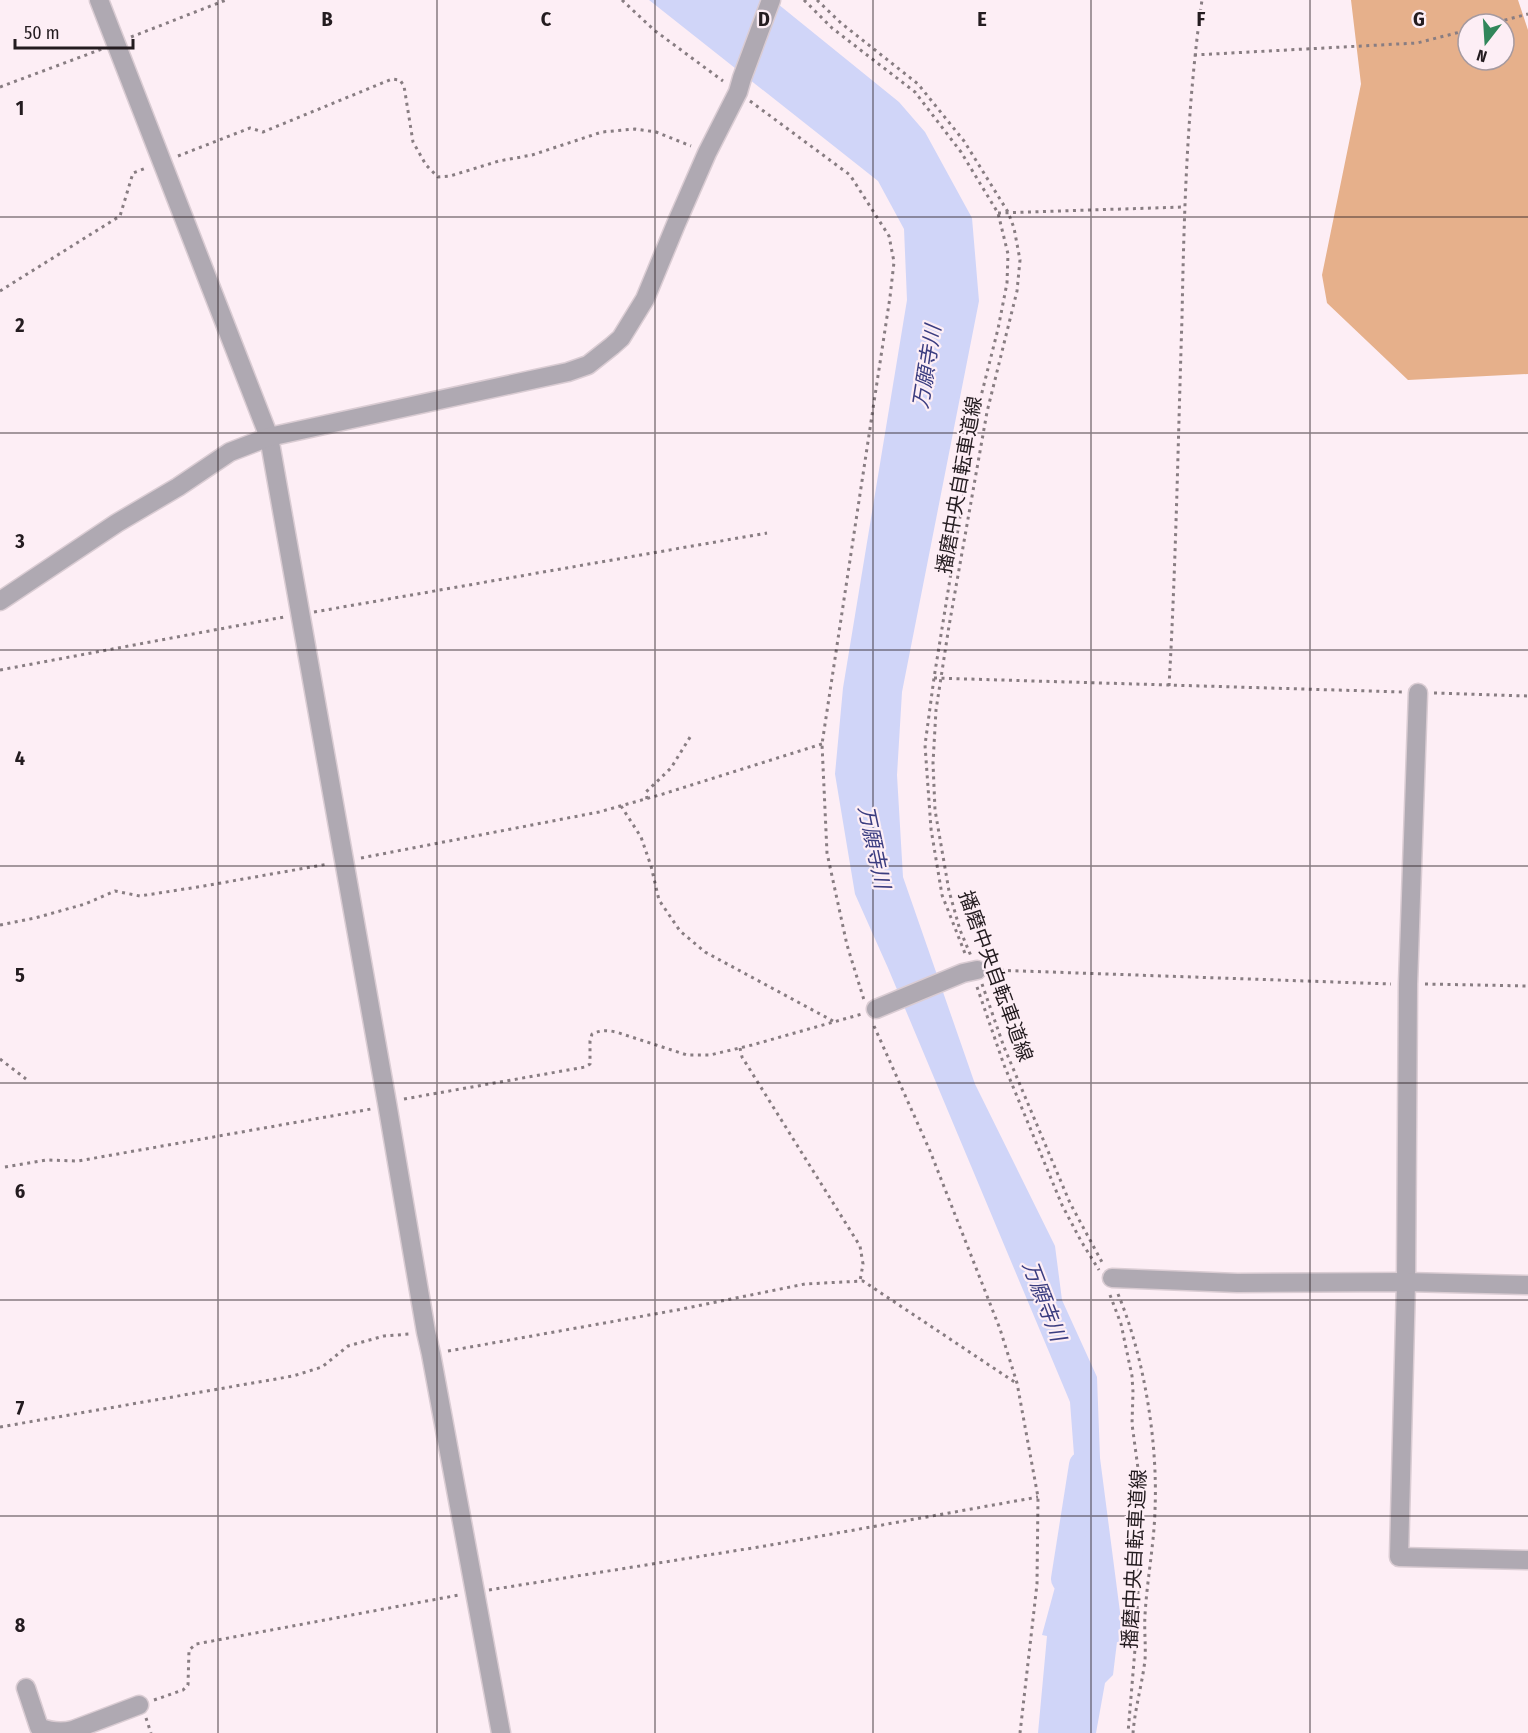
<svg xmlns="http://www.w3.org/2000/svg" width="1528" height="1733" font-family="'Fira Sans Condensed','Noto Sans JP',sans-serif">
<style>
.forest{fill:#e6b08b;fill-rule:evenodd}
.water{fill:#d0d5f8}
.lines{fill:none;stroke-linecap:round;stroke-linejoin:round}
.river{stroke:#d0d5f8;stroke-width:28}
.minor-casing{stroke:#daccd3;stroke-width:21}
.path{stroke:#887d82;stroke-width:3;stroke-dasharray:3 4.5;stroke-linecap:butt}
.minor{stroke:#afa9b2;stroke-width:18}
.grid{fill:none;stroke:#241c20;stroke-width:1.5;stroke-opacity:0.55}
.labels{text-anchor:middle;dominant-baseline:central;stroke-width:4.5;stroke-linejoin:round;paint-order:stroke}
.street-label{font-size:20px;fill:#241c20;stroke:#fdeef5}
.water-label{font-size:21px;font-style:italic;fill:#3b3d80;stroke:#fdeef5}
.grid-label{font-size:20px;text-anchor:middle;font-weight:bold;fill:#241c20;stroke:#fdeef5;stroke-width:4.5;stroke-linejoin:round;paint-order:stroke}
</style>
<rect width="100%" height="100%" fill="#fdeef5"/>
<!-- forest -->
<path class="forest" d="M1351,0H1518L1528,30V374L1408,380L1327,303L1322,275L1361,84ZM1468,24H1504V60H1468Z"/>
<!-- water -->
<path class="water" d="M649,0H773L899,102L925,132L972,218L979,301L902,692L897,775L903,877L975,1084L1055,1246L1062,1300L1097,1377L1100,1458L1120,1612L1122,1643L1117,1642L1113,1675L1105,1683L1096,1733H1038L1047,1636L1042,1635L1055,1587L1079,1521L1070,1402L888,968L855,894L835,774L843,688L907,300L904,229L878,181Z"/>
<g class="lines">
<!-- river -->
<path class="river" d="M1065,1579L1083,1465"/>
<!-- minor casing -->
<g class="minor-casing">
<g id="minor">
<path d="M99,0L269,437L387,1103L426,1332L431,1354L501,1733"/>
<path d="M0,601L117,523L178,487L230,452L269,437L568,372L588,365L612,346L621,338L645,299L676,224L707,153L738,92L742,78L771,0"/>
<path d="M1418,693L1408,984L1406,1282L1399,1557L1528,1560"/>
<path d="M876,1009L963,973L977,970"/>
<path d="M1112,1278L1237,1283L1406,1282L1528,1285"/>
<path d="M26,1688L39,1727C51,1732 61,1733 73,1730L139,1705"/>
</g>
</g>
<!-- path -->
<g class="path">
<path d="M622,0L654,30L723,81"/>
<path d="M804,0L832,28L915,92L961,152L998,213L1008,254L1007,283L998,329L977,412L934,678L925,745L931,829L942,895L966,956"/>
<path d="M817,0L841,23L918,84L964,141L1008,212L1014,228L1020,260L1017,291L987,412L949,626L936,710L933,763L935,810L949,891L960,930L971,956"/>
<path d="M1490,24L1528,14"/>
<path d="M131,37L226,0"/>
<path d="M1194,55L1417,43L1468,30"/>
<path d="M0,87L102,49"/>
<path d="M750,101L850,175L889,236L894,262L890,297L822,744L827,853L847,945L864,1000"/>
<path d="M178,156L250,128L263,132L392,79L400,80L404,86L413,142L426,165L438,177L450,176L499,161L532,155L602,132L635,129L656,132L691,146"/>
<path d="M998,213L1184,207"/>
<path d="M0,291L120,216L133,173L146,168"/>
<path d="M314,612L767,533"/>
<path d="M0,670L284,617"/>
<path d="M934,678L1403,692"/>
<path d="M1169,686C1176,564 1178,441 1182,318C1184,212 1187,105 1202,0"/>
<path d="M1434,693L1528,696"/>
<path d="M647,799L646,792L671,768L692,734"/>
<path d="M621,806L641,837L651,866L659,900L680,931L705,952L833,1021"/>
<path d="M361,858L599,812L663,794L822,744"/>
<path d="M0,925L35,918L85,904L115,891L140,896L204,886L328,864"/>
<path d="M993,970L1391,984"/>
<path d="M982,984L1004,1047L1070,1203L1103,1264"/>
<path d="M1425,984L1528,986"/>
<path d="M977,987L1004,1065L1062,1205L1081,1241L1099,1270"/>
<path d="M874,1026L930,1151L1000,1329L1017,1383L1038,1497L1037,1584L1020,1733"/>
<path d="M740,1048L742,1057L860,1246L863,1264L860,1281"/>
<path d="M0,1059L26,1079"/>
<path d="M404,1099L585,1067L590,1064V1041L592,1034C601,1030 607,1030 616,1032L687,1055H710L752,1045L862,1014"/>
<path d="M5,1167L46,1160L78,1161L371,1109"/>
<path d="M1118,1294C1144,1356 1158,1442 1155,1510C1154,1545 1147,1580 1145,1615C1144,1630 1146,1645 1145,1660C1142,1685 1135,1708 1133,1733"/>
<path d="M1110,1295L1121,1324L1132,1376L1133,1392L1132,1424L1142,1498L1136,1637L1128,1733"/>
<path d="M448,1351L677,1310L805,1284L863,1281L1016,1383"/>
<path d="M0,1427L293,1376L322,1367L348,1346L384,1336L409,1334"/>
<path d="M489,1590L765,1546L1038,1497"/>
<path d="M154,1700L183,1690L188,1685L189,1650L196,1644L459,1595"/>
<path d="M146,1718L151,1733"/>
</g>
<!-- minor -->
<use href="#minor" class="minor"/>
</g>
<!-- grid -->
<path class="grid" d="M218,0V1733M437,0V1733M655,0V1733M873,0V1733M1091,0V1733M1310,0V1733M0,217H1528M0,433H1528M0,650H1528M0,866H1528M0,1083H1528M0,1300H1528M0,1516H1528"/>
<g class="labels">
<!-- street labels -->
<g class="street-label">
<text transform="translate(959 485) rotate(-80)">播磨中央自転車道線</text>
<text transform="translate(996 976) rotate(70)">播磨中央自転車道線</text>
<text transform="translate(1134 1559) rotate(-87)">播磨中央自転車道線</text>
</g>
<!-- water labels -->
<g class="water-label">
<text transform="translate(927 367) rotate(-81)">万願寺川</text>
<text transform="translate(874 847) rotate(78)">万願寺川</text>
<text transform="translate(1044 1301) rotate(69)">万願寺川</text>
</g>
</g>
<g class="grid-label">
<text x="327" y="26">B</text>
<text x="546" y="26">C</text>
<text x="764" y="26">D</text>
<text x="982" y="26">E</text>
<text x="1201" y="26">F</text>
<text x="1419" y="26">G</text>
<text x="20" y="115">1</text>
<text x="20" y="332">2</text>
<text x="20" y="548">3</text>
<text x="20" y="765">4</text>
<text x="20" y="982">5</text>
<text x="20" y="1198">6</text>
<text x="20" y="1415">7</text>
<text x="20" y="1632">8</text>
</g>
<!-- north arrow -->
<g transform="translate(1486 42) rotate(197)"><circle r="28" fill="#fdeef5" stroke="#a69aa0" stroke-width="1.5"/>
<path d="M0-4.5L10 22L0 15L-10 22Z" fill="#31865a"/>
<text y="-9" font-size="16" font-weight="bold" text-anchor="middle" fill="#241c20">N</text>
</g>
<!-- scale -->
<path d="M15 39v9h118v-9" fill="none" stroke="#241c20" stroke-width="3"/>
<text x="24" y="39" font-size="18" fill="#241c20" stroke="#fdeef5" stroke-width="4.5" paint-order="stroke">50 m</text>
</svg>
